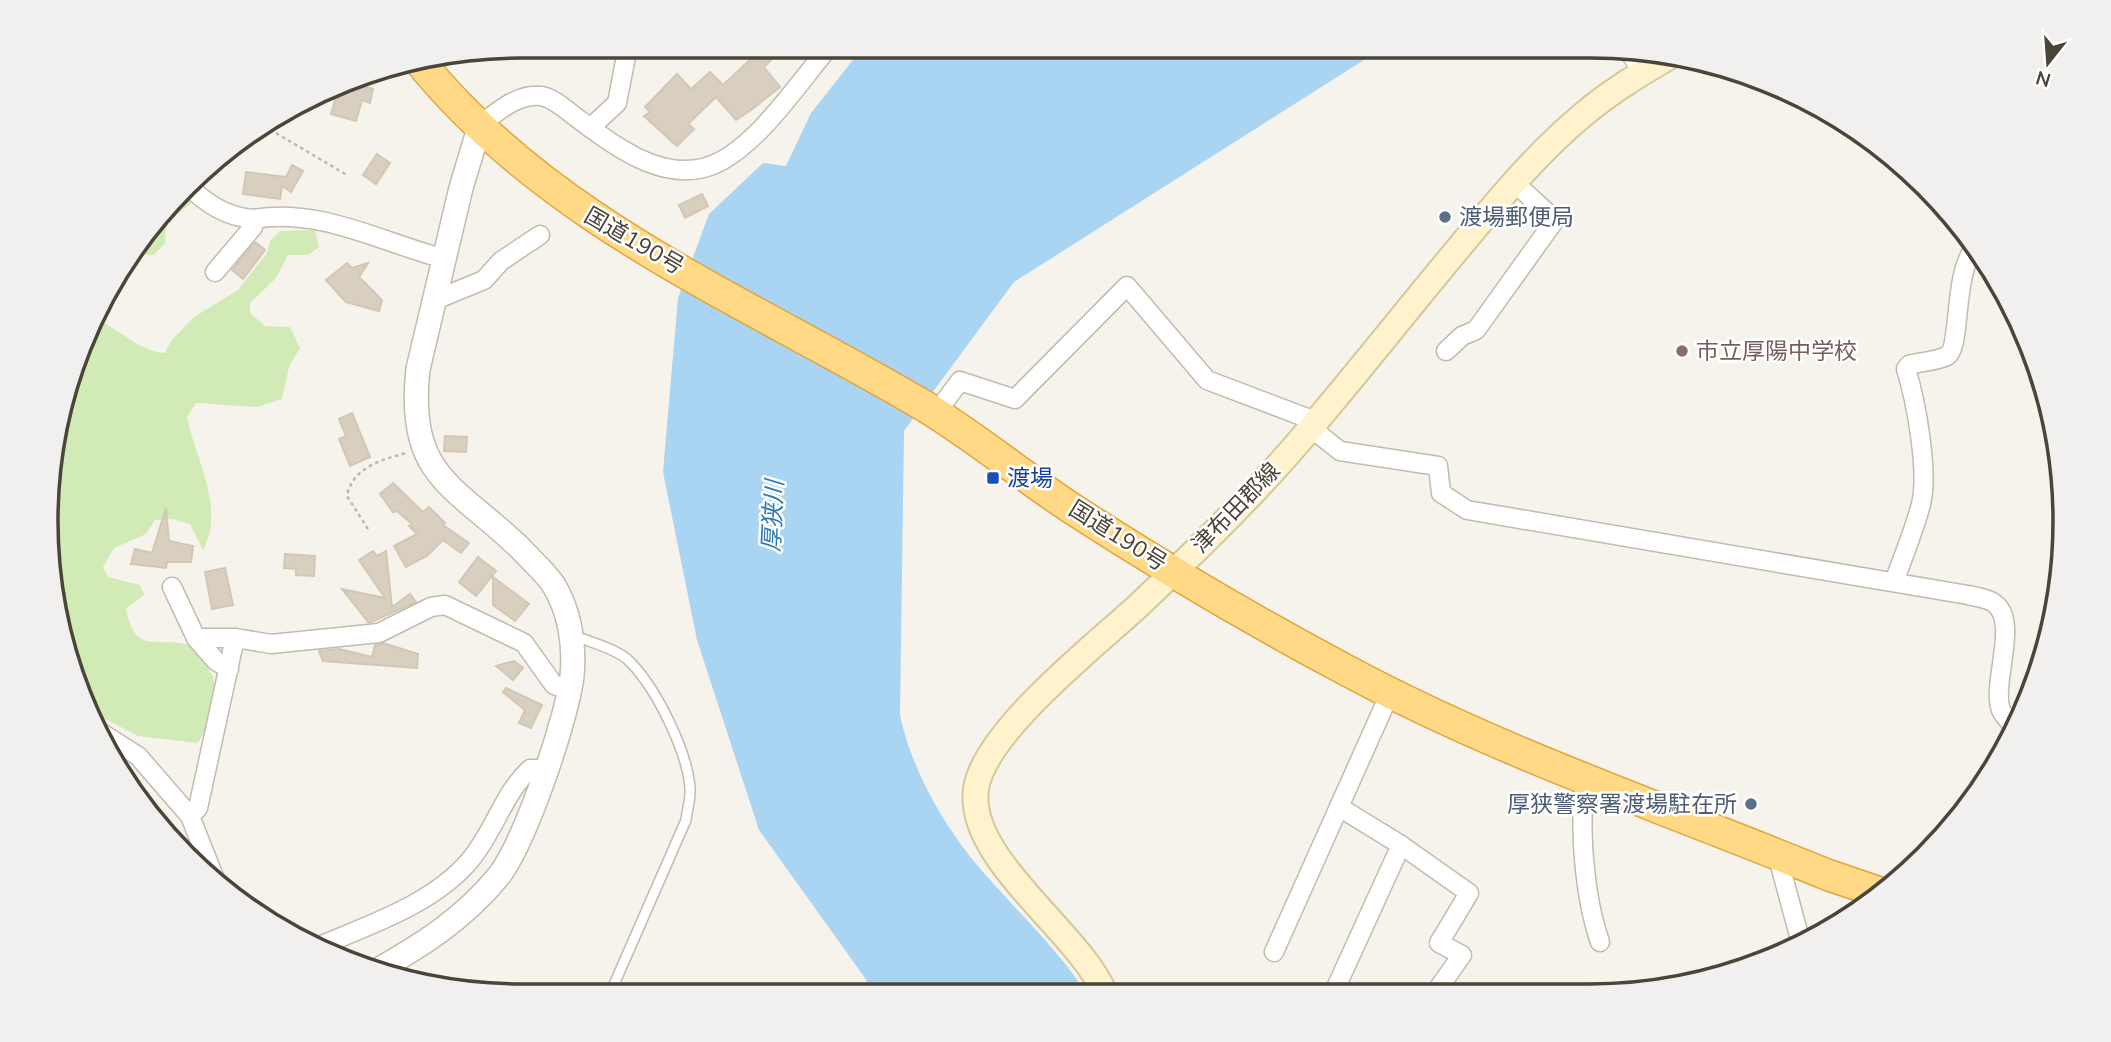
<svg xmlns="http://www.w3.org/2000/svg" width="2111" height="1042" font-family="'Nunito Sans','Noto Sans JP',sans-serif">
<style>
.green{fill:#d2eab5}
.water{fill:#a9d4f2}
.building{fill:#d8cfc1;stroke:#d3c7b4;stroke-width:2}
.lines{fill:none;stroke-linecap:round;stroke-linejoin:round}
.service-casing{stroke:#c2bbae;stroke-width:12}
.minor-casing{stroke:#c2bbae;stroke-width:21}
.tertiary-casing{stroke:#c2bbae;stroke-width:26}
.secondary-casing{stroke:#d6c79b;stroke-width:28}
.trunk-casing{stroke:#e0a43c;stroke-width:33}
.path{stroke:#c4b79f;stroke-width:2.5;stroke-dasharray:3.5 3.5;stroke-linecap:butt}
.service{stroke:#fff;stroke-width:9}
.minor{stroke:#fff;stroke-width:18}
.tertiary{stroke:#fff;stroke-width:23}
.secondary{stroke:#fff3cd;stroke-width:24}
.trunk{stroke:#ffd985;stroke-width:30}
.service-dot{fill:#5c6f8a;stroke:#fff;stroke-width:2.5}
.education-dot{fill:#8d6e63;stroke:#fff;stroke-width:2.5}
.transit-dot{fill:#1a4fb4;stroke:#fff;stroke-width:2.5}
.labels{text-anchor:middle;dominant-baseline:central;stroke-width:5;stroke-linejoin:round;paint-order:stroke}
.service-label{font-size:23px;fill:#4e5e75;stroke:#fff;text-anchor:start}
.street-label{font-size:23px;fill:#4b4439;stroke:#fff}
.education-label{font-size:23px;fill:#785e54;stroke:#fff;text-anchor:start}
.transit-label{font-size:23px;fill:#164399;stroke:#fff;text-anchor:start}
.water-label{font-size:24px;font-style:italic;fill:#2e7ab2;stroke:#fff}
.rim{fill:none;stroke:#4b4439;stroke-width:3.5}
</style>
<rect width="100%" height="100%" fill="#f6f3ec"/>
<!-- green -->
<g class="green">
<path d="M196,177L207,190L166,224L165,243L154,255H130L163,208Z"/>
<path d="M315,230L319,247L308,255H288L276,278L250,303V313L265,326L290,327L300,348L289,367L282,399L257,407L196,403L187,417C195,458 226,508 203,550L190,524L172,519L155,520L146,534L114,548L103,567L108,577L140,585L144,595L126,609C136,656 153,636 191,645C197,655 210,668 213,678C219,695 209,731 197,743L138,736L88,710L50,583L55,428L96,319C120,329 138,351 165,353L171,341L194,317L238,290L267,253L270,241L280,231Z"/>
</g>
<!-- water -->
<path class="water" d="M864,46H1386L1014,282L904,431L900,715C910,765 940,819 972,859C1010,905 1055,945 1087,994L873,995L865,978L759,830L697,640L663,472L678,298L709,214L763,163L786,166L811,113Z"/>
<!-- building -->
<g class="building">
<path d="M746,46H763L774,57L764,67L780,87L751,110L736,120L716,97L688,124L694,129L677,146L644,116L650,112L645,107L677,74L691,89L710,72L723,85L755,55Z"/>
<path d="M346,82L373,89L370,103L362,100L356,121L331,114L336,97L325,94Z"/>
<path d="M377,154L390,163L376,184L363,175Z"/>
<path d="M292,165L303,171L291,192L282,186L280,199L243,194L246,172L286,177Z"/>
<path d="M702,194L708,206L685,218L679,205Z"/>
<path d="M255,242L265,250L243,279L232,270Z"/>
<path d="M347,263L352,268L368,263L359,277L382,300L379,311L346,302L326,280Z"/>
<path d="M352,413L370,457L350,466L339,439L346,436L339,419Z"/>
<path d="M445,436L467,437L466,452L444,451Z"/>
<path d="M393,483L423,512L429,507L445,523L443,525L469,543L461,553L443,540L427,556L406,567L394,546L417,534L409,526L412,524L397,511L393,512L380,494Z"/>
<path d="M166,508L169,541L193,546L191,562H167L166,568L131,564L135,549L152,553Z"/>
<path d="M373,551L377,556L386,551L392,607L410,594L416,602L369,623L342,589L385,598L359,560Z"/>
<path d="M285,554L315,556L314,576L296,575V569L284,568Z"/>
<path d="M478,557L496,571L476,596L459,582Z"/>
<path d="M225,568L233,605L212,609L205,572Z"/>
<path d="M493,577L529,604L515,621L493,605Z"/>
<path d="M383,643L418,654L417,668L323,661L319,651L339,649L372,657L375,645Z"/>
<path d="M514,661L523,668L513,680L496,666Z"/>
<path d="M506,688L542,705L531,728L519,723L525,710L503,692Z"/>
</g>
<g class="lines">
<!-- service casing -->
<g class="service-casing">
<path id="service" d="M573,635C589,642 614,648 627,659C655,685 687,750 690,788C691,798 687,810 686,820L609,996"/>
</g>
<!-- minor casing -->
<g class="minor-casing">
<g id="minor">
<path d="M1627,49L1643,72"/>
<path d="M480,125C497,112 518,93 541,96C554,98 566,110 577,118C616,147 670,189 721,161C762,139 800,81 830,46"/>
<path d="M590,128L617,103L628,46"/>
<path d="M1859,134L1862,132"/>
<path d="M187,185C207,204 226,217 254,219"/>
<path d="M215,272L253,227L254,219C319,207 383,243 445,259"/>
<path d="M435,300L484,280L501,261L540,235"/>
<path d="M1446,351L1462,336L1476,330L1555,220L1514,182"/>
<path d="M936,413L960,381L1015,399L1127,286L1207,380L1315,421"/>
<path d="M1311,428L1340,451L1438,466L1441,493L1467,510L1968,595C1976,597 1987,598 1994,603C2020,621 1991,683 2001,710C2004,717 2010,722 2015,727"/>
<path d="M1894,582C1903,557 1914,531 1921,504C1929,472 1916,401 1906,369L1909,365C1920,362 1937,361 1947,356C1962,347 1952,273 1976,246"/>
<path d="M172,587L196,638H235L271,644L379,633L431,607L445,605L524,643L554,685L569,690"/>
<path d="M196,638L216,661L229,669"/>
<path d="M94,728L138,756L190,816L217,884"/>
<path d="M1587,777C1577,822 1585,899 1600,942"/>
<path d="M190,816L198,808L235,638"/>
<path d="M1401,845L1469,893L1439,943L1462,955L1435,993"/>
<path d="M1777,854L1801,943"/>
<path d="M317,947C369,925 434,904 471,859C494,831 504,793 530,769H545"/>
<path d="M1274,952L1339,807"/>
<path d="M1333,994L1401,845L1339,807L1390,693"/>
</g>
</g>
<!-- tertiary casing -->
<g class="tertiary-casing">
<path id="tertiary" d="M376,971C421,946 463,919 497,878C524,846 567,719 572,676C575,645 570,611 553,584C544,571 531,560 521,549C455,485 406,477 418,369L461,188L480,125"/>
</g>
<!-- secondary casing -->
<g class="secondary-casing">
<path id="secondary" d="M1105,994C1079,931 966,859 976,789C984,732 1096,645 1139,605C1197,550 1256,493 1308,431C1360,370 1410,306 1462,244C1499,199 1538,152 1584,114C1611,91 1643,72 1674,54"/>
</g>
<!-- trunk casing -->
<g class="trunk-casing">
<path id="trunk" d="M420,62C551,224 751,303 926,407C975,437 1020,474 1068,506C1157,564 1250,619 1344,669C1498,752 1667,809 1828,875L1884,894"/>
</g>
<!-- path -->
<g class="path">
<path d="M264,126L347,175"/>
<path d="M140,240C163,234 172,221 180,201"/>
<path d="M368,529L347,496C352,468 382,459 407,453"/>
</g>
<!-- service -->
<use href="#service" class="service"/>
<!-- minor -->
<use href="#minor" class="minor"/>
<!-- tertiary -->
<use href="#tertiary" class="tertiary"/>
<!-- secondary -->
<use href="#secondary" class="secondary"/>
<!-- trunk -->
<use href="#trunk" class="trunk"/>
</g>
<!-- markers -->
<g class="service-dot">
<circle cx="1445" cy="217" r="7"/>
<circle cx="1751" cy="804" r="7"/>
</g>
<circle class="education-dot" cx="1682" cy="351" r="7"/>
<rect class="transit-dot" x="986" y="471" width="14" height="14" rx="3.5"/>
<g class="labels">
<!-- service labels -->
<g class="service-label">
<text x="1459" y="217">渡場郵便局</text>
<text x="1737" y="804" text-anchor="end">厚狭警察署渡場駐在所</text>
</g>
<!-- street labels -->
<g class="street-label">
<text transform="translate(634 241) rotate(30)">国道190号</text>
<text transform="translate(1236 508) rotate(-46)">津布田郡線</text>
<text transform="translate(1118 536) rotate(32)">国道190号</text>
</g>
<!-- education labels -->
<g class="education-label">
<text x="1696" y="351">市立厚陽中学校</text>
</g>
<!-- transit labels -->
<g class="transit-label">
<text x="1007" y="478">渡場</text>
</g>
<!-- water labels -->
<g class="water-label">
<text transform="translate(773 516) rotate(-87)">厚狭川</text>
</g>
</g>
<!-- crop -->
<path d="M0 0H2111V1042H0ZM521 58H1590A463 463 0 0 1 2053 521V521A463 463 0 0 1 1590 984H521A463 463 0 0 1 58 521V521A463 463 0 0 1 521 58Z" fill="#f1f0ef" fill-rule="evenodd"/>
<path class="rim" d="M521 58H1590A463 463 0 0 1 2053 521V521A463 463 0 0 1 1590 984H521A463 463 0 0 1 58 521V521A463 463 0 0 1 521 58Z"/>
<!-- north arrow -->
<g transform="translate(2048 63) rotate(197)" stroke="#ffffff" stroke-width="5" paint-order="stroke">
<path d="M0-5L12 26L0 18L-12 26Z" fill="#4b4439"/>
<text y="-10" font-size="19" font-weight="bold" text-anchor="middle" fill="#4b4439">N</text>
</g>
</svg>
